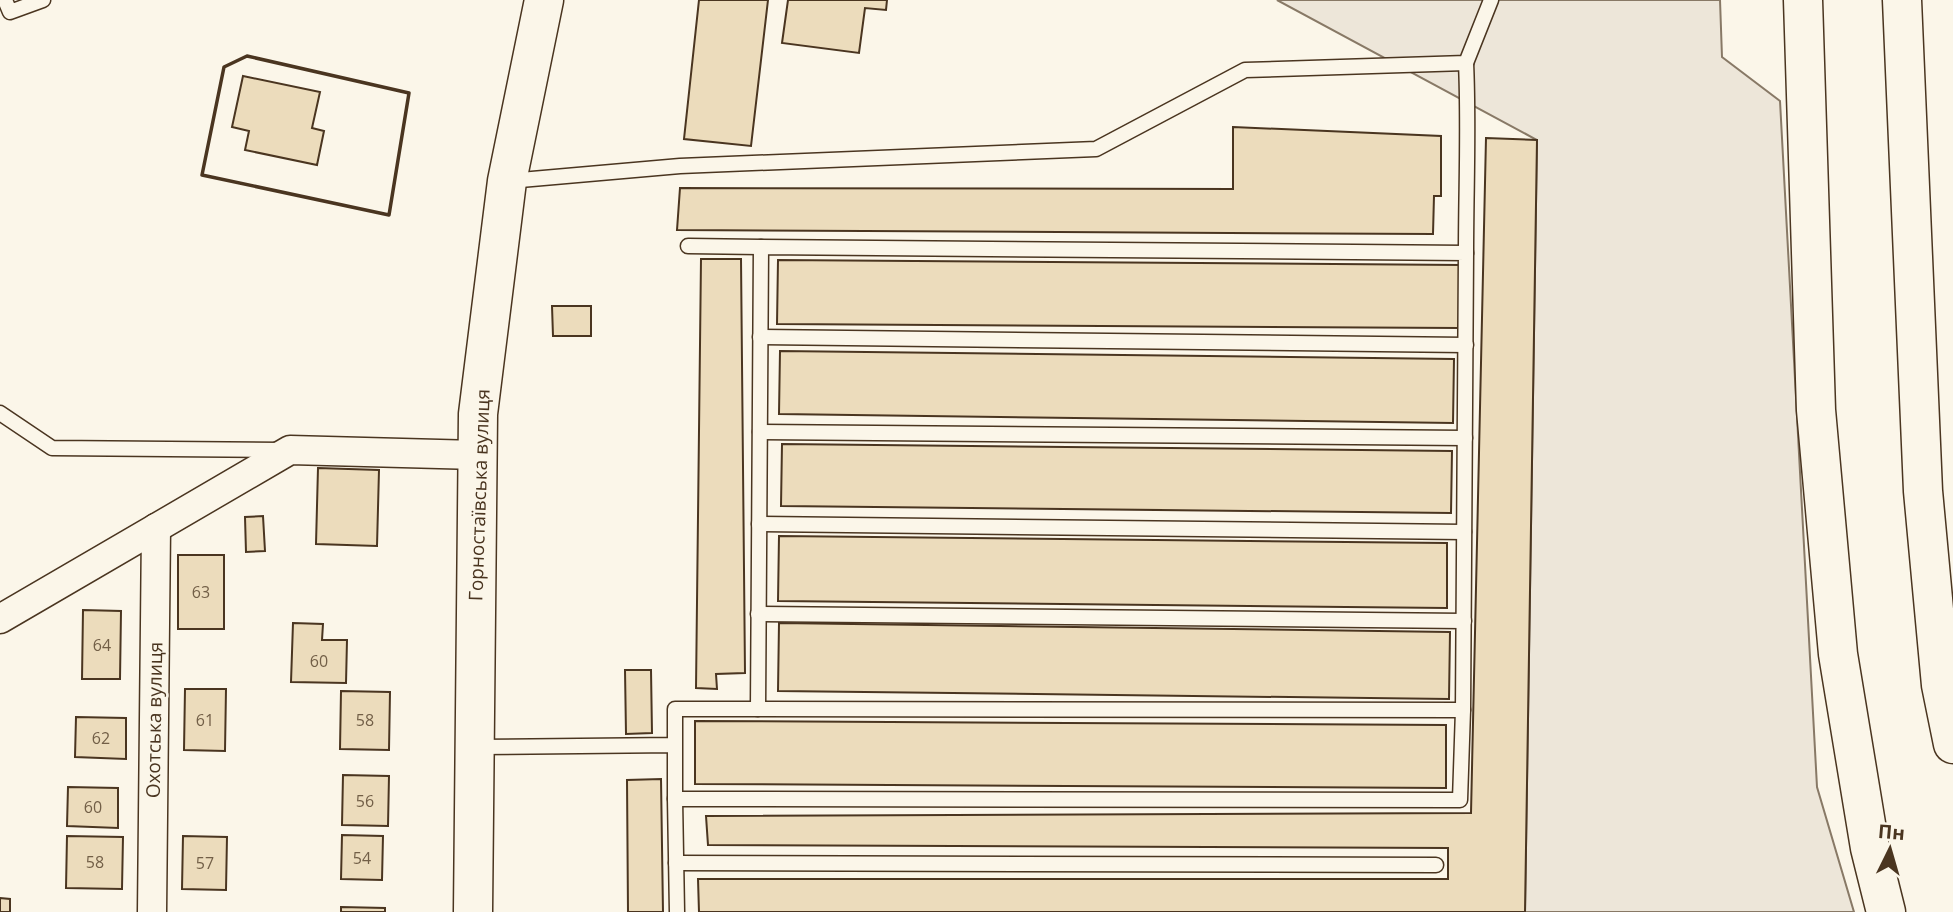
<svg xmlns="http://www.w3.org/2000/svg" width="1953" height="912" font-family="'Open Sans',sans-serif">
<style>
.green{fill:#ede6d9;stroke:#887966;stroke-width:2}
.building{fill:#ecdcbc;stroke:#4a3520;stroke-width:2}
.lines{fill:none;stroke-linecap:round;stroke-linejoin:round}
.lane-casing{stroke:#4a3520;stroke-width:17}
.street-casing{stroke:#4a3520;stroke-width:31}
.secondary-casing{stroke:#4a3520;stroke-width:41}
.primary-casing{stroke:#4a3520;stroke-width:41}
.lane{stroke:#fbf6e9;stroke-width:14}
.street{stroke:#fbf6e9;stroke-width:28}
.secondary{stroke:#fbf6e9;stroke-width:38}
.primary{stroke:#fbf6e9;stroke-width:38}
.wall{stroke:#4a3520;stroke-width:3.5}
.labels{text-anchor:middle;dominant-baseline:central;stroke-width:5;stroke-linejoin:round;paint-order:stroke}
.number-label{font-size:16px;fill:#725f47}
.street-label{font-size:19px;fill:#4a3520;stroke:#fbf6e9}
</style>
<rect width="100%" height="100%" fill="#fbf6e9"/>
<!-- green -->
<path class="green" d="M1277,0H1720L1722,57L1780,101L1817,787L1854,912H1525L1537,140Z"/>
<!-- building -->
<g class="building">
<path d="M699,0H768L751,146L684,139Z"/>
<path d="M788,0H887L886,10L865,8L859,53L782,43Z"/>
<path d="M243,76L320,92L312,128L324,131L317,165L245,150L249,131L232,127Z"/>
<path d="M1233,127L1441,136V196H1434L1433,234L677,230L680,188L1233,189Z"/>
<path d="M1486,138L1537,140L1525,912H699L698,879H1448V848L708,845L706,816L1471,813Z"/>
<path d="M701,259H741L745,673L716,674L717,689L696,688Z"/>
<path d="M778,260L1461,265L1460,328L777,324Z"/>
<path d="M552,306H591V336H553Z"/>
<path d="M780,351L1454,359L1453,423L779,414Z"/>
<path d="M782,444L1452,451L1451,513L781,506Z"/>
<path d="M318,468L379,470L377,546L316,544Z"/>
<path d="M263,516L265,551L246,552L245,517Z"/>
<path d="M779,536L1447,543V608L778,601Z"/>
<rect x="178" y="555" width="46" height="74"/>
<path d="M83,610L121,611L120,679H82Z"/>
<path d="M293,623L323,624L322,640H347L346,683L291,682Z"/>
<path d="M779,623L1450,632L1449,699L778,691Z"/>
<path d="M625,670H651L652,733L626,734Z"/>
<path d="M185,689H226L225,751L184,750Z"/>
<path d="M341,691L390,692L389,750L340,749Z"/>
<path d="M76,717L126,718V759L75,757Z"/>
<path d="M695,721L1446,725V788L695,784Z"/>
<path d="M343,775L389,776L388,826L342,825Z"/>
<path d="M661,779L663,912H628L627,780Z"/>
<path d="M68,787L118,788V828L67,826Z"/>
<path d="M342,835L383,836L382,880L341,879Z"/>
<path d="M67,836L123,837L122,889L66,888Z"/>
<path d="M183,836L227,837L226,890L182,889Z"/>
<path d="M0,898L10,899V912H0Z"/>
<path d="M341,907L385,908V912H341Z"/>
</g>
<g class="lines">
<!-- lane casing -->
<g class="lane-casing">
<g id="lane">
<path d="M5,0L10,12L43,0"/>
<path d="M1466,63C1469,126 1466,189 1466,253"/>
<path d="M509,181L680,166L1096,149L1245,70L1466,63L1491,0"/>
<path d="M688,246L761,247"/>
<path d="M760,337L1466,345"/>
<path d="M0,413L52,448L282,450"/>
<path d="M760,432L1465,438"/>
<path d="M759,524L1464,532"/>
<path d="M758,614L1464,621"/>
<path d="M758,709L761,247L1466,253L1463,710"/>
<path d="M475,747L675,745V709L1463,710L1460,800L675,799V745"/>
<path d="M675,799L677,912"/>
<path d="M676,863L1436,865"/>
</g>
</g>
<!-- street casing -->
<g class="street-casing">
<g id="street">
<path d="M0,619L290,450L477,455"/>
<path d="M152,912L156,528"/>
</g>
</g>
<!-- secondary casing -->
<g class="secondary-casing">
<path id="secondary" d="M473,912L478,414L507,181L544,0"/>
</g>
<!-- primary casing -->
<g class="primary-casing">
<g id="primary">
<path d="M1803,0L1816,410L1838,654L1870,848L1886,912"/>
<path d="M1902,0L1923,491L1941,685L1953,744"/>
</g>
</g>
<!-- lane -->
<use href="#lane" class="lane"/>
<!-- street -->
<use href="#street" class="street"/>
<!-- secondary -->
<use href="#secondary" class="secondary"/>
<!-- primary -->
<use href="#primary" class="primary"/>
<!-- wall -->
<path class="wall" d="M247,56L409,93L389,215L202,175L224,67Z"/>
</g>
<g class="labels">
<!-- number labels -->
<g class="number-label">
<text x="201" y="592">63</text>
<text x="102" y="645">64</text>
<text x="319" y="661">60</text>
<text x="205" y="720">61</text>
<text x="365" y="720">58</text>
<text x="101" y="738">62</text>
<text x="365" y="801">56</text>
<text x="93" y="807">60</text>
<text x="362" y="858">54</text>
<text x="95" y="862">58</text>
<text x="205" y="863">57</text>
</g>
<!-- street labels -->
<g class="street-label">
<text transform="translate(479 495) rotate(-88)">Горностаївська вулиця</text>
<text transform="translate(154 720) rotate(-89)">Охотська вулиця</text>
</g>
</g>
<!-- north arrow -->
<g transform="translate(1890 849) rotate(5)" stroke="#fbf6e9" stroke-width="5" paint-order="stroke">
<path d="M0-5L12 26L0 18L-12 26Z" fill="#4a3520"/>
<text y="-10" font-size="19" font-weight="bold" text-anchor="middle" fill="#4a3520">Пн</text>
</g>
</svg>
